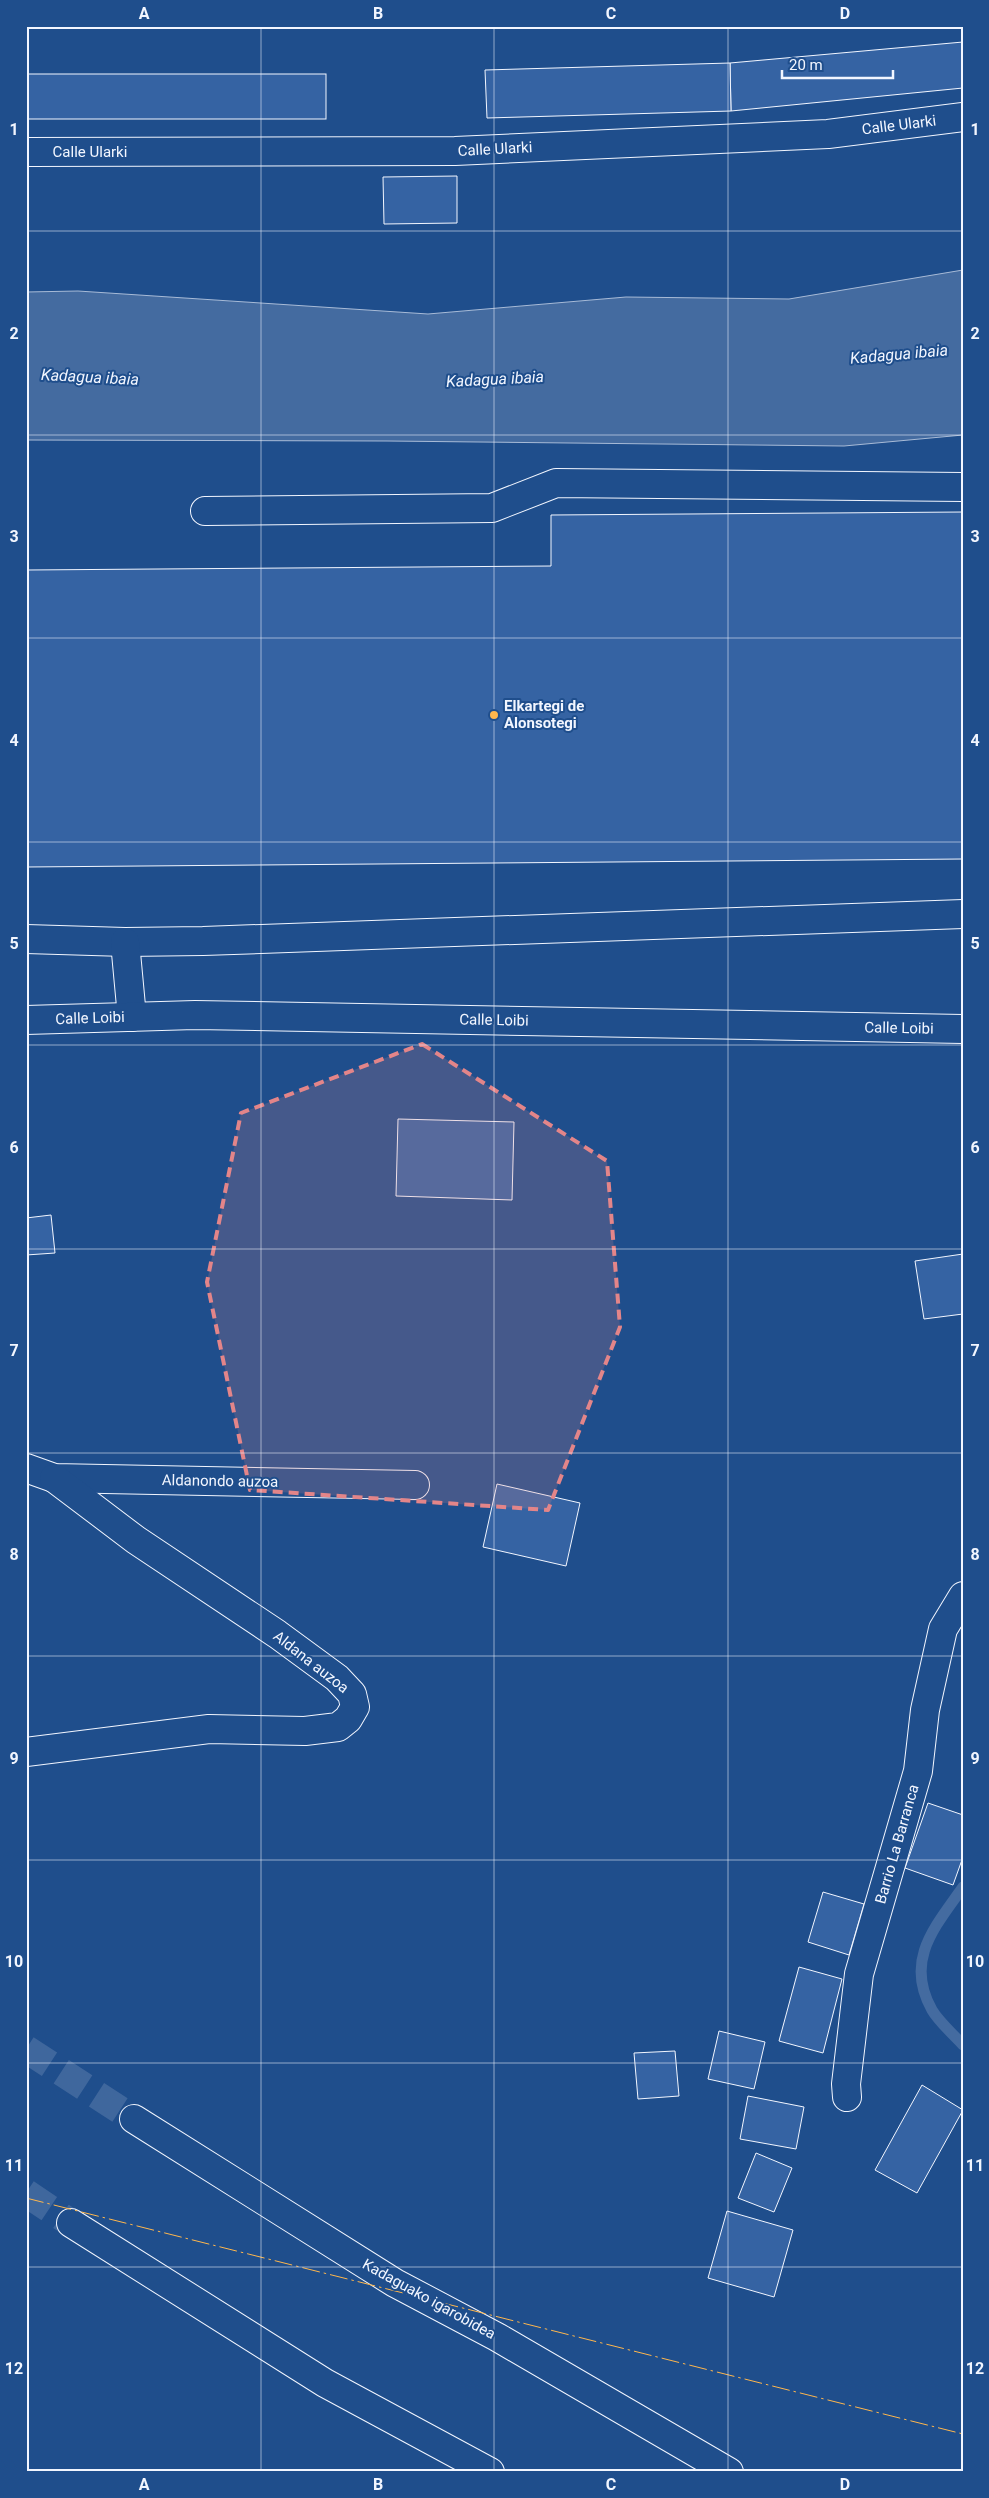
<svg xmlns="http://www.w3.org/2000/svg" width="989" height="2498" font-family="Roboto,sans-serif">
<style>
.water{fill:#446ba0;stroke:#a8bbd7}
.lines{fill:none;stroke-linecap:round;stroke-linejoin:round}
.stream{stroke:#446ba0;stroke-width:11}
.building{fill:#3563a3;stroke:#f2f6ff}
.highway-tunnel{stroke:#3f679d;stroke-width:28;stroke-dasharray:28 14;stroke-linecap:butt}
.minor-casing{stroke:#f2f6ff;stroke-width:30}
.highway-casing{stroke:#f2f6ff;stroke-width:30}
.minor{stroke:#1f4e8c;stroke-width:28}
.highway{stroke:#1f4e8c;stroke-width:28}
.power{stroke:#ffb74d;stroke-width:1;stroke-dasharray:18 4 2.5 4;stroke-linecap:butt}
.marked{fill:#e38589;fill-opacity:0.2;stroke:#e38589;stroke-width:4;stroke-dasharray:10 6;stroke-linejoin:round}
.grid{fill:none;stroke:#f2f6ff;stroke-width:1;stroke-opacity:0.55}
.poi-dot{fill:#ffb74d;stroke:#1f4e8c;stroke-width:2}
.labels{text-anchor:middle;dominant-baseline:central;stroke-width:4;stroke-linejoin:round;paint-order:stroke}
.street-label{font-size:15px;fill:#f2f6ff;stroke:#1f4e8c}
.poi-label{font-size:15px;font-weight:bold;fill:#f2f6ff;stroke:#1f4e8c;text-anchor:start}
.water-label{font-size:16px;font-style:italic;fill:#f2f6ff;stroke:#1f4e8c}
.neatline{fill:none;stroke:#f2f6ff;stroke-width:2}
.grid-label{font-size:16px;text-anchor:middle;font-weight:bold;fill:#f2f6ff}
</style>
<rect width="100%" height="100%" fill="#1f4e8c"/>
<!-- water -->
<path class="water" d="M963,270V435L844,446L387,441L26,440V292L78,291L428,314L626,297L789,299Z"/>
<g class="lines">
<!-- stream -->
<path class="stream" d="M963,1887C935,1927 904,1960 932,2010C939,2022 953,2034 963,2045"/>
</g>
<!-- building -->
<g class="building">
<path d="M963,42V88L731,111L730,63Z"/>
<path d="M730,63L731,111L487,118L485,70Z"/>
<rect x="26" y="74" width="300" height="45"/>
<path d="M457,176V223L384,224L383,177Z"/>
<path d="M963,512V859L26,867V570L551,566V515Z"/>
<path d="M398,1119L514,1122L512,1200L396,1196Z"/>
<path d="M51,1215L55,1253L26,1255V1218Z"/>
<path d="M963,1254V1314L924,1319L915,1261Z"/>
<path d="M497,1484L580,1503L566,1566L483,1547Z"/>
<path d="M928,1803L963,1815V1857L953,1885L905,1868Z"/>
<path d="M823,1892L864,1904L849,1955L808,1942Z"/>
<path d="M799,1967L842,1979L823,2053L779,2041Z"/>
<path d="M719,2031L765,2042L754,2089L708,2079Z"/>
<path d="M675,2051L679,2096L638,2099L634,2053Z"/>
<path d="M922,2085L963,2110L917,2193L875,2170Z"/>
<path d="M748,2096L804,2107L796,2149L740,2139Z"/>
<path d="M756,2153L792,2168L774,2212L738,2198Z"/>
<path d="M727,2211L793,2230L774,2297L708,2278Z"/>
</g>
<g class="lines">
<!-- highway-tunnel -->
<g class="highway-tunnel">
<path d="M26,2049L134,2119"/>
<path d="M26,2193L71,2223"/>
</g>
<!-- minor casing -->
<g class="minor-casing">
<g id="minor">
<path d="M26,152L455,151L828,134L963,117"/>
<path d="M205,511L492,508L556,483L963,487"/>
<path d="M26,939L125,942L203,941L963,914"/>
<path d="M125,942L132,1017"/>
<path d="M26,1020L195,1015L963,1029"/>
<path d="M26,1468L54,1478L415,1485"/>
<path d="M26,1752L209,1729L305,1731L338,1727L348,1719L355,1707L352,1694L337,1678L277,1634L136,1540L54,1478"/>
<path d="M847,2097L846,2084L859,1974L918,1771L925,1710L943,1629L963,1596"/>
</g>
</g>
<!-- highway casing -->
<g class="highway-casing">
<g id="highway">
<path d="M134,2119L395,2283L497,2337L729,2472"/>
<path d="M71,2223L325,2383L490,2472"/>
</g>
</g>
<!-- minor -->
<use href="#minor" class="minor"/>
<!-- highway -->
<use href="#highway" class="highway"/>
<!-- power -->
<path class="power" d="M26,2198L963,2434"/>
</g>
<!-- marked area -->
<path class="marked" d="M422,1044L607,1161L620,1327L548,1510L250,1490L207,1282L241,1113Z"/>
<!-- grid -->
<path class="grid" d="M261,26V2472M494,26V2472M728,26V2472M26,231H963M26,435H963M26,638H963M26,842H963M26,1045H963M26,1249H963M26,1453H963M26,1656H963M26,1860H963M26,2063H963M26,2267H963"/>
<!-- markers -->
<circle class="poi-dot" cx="494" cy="715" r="5"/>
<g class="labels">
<!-- street labels -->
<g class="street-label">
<text transform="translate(899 125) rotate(-7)">Calle Ularki</text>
<text transform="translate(495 149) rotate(-3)">Calle Ularki</text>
<text x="90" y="152">Calle Ularki</text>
<text transform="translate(90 1018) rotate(-2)">Calle Loibi</text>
<text transform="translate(494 1020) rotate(1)">Calle Loibi</text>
<text transform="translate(899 1028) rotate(1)">Calle Loibi</text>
<text transform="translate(220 1481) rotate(1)">Aldanondo auzoa</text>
<text transform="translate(311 1662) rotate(38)">Aldana auzoa</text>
<text transform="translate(897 1844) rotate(-74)">Barrio La Barranca</text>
<text transform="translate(429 2299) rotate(29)">Kadaguako igarobidea</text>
</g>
<!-- poi labels -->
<g class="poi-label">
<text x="504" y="706">Elkartegi de<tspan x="504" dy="17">Alonsotegi</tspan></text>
</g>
<!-- water labels -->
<g class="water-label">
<text transform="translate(899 354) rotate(-5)">Kadagua ibaia</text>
<text transform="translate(90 377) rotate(3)">Kadagua ibaia</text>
<text transform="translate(495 379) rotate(-3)">Kadagua ibaia</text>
</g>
</g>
<!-- border -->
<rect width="989" height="2498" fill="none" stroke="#1f4e8c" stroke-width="55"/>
<!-- scale -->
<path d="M782 70v8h111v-8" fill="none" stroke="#f2f6ff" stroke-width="2.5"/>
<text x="789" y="70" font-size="15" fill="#f2f6ff" stroke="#1f4e8c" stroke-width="4" paint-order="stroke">20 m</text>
<rect x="28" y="28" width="934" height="2442" class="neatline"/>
<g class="grid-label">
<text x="144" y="19">A</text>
<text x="378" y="19">B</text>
<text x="611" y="19">C</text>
<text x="845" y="19">D</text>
<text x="14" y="135">1</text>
<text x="975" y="135">1</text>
<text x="14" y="339">2</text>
<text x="975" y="339">2</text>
<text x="14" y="542">3</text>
<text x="975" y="542">3</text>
<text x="14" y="746">4</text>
<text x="975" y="746">4</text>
<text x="14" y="949">5</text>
<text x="975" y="949">5</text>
<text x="14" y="1153">6</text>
<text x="975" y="1153">6</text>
<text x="14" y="1356">7</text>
<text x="975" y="1356">7</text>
<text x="14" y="1560">8</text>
<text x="975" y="1560">8</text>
<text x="14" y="1764">9</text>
<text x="975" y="1764">9</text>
<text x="14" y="1967">10</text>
<text x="975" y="1967">10</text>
<text x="14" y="2171">11</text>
<text x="975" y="2171">11</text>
<text x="14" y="2374">12</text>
<text x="975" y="2374">12</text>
<text x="144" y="2490">A</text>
<text x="378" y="2490">B</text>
<text x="611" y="2490">C</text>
<text x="845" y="2490">D</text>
</g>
</svg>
